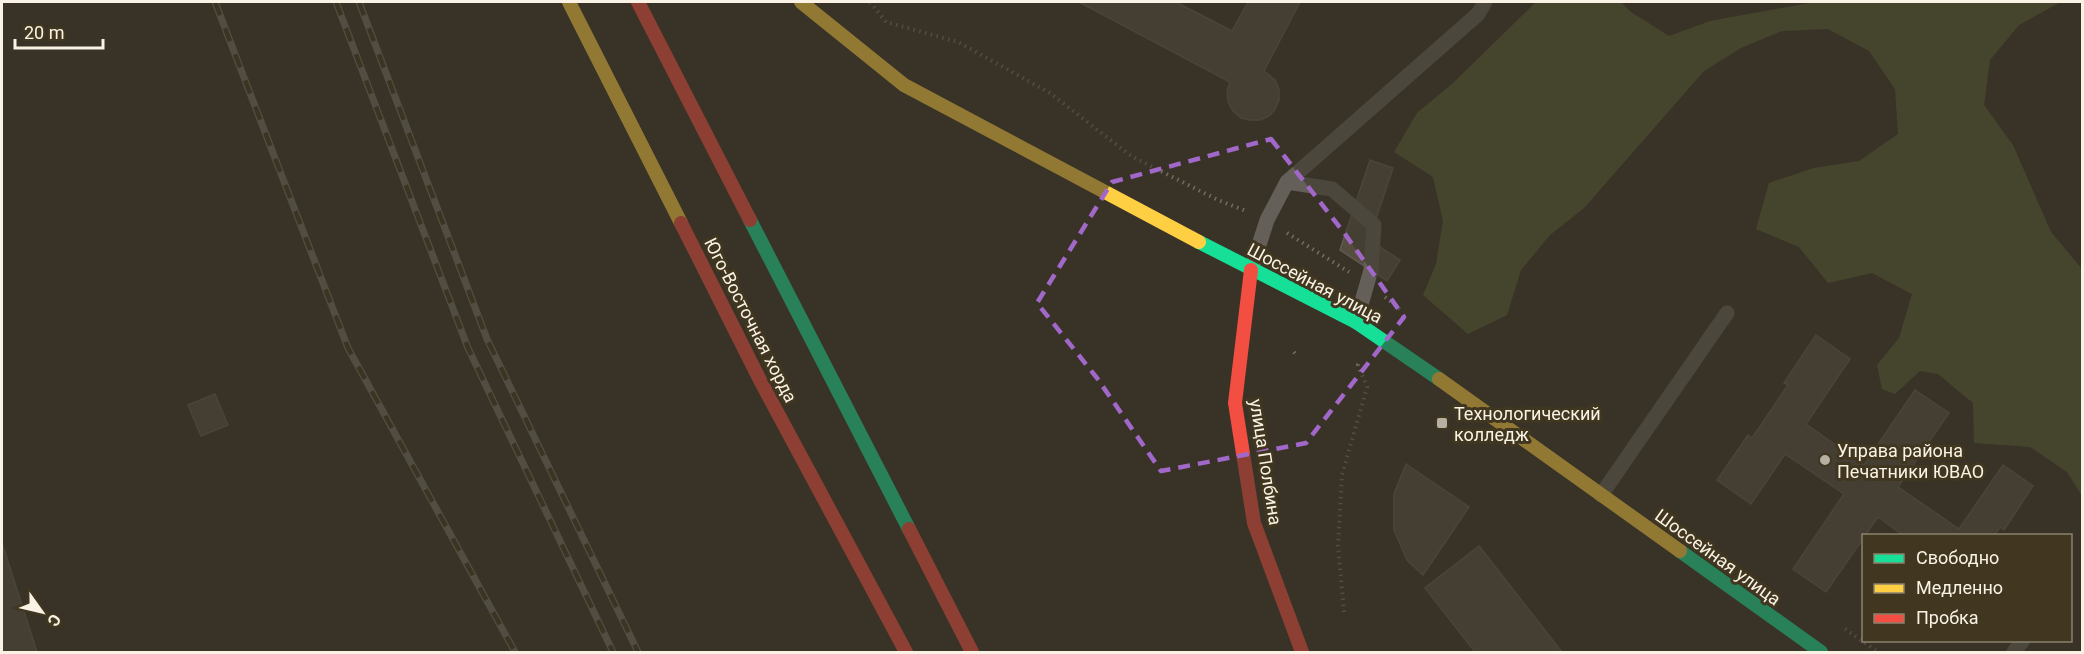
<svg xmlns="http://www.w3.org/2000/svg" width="2084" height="654" font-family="Roboto,sans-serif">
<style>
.forest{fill:#565c37}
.building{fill:#544d40;stroke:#5f5a50;stroke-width:1.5}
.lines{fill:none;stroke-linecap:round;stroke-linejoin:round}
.path{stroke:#716d66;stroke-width:4;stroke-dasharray:1.5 4.5;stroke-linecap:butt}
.lane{stroke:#646059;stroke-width:15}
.fast{stroke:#16e098;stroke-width:14}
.slow{stroke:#ffcf43;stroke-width:14}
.jam{stroke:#f24e42;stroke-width:14}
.rail-casing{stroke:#726e67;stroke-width:7}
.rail{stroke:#41361f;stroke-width:4.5;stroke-dasharray:14;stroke-linecap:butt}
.marked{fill:none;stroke:#a168ca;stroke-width:4.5;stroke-dasharray:12 8;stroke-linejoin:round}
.poi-dot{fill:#b6b0a2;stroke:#41361f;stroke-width:2}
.labels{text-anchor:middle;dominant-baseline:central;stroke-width:6;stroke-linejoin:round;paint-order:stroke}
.street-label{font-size:18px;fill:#faf3e5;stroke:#41361f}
.poi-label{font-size:18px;fill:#faf3e5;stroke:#41361f;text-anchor:start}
</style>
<rect width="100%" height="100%" fill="#393327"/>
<!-- forest -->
<path class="forest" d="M1536,2H1621L1631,12L1669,36L1710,21L1815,2H2068L2059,3L2019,25L1990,60L1984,105L2013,145L2051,232L2082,269V496L2067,472L2030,447L1974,443L1973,403L1938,374L1920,371L1895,394L1882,389L1877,365L1899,338L1912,294L1872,273L1828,283L1799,247L1756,229L1769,183L1814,168L1859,161L1898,134L1895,89L1869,51L1828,29L1782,31L1741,48L1704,71L1584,208L1550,235L1521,270L1507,315L1468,334L1423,295L1436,264L1443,221L1433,177L1394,152L1417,113L1453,83Z"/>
<!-- building -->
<g class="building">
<path d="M1079,2H1176L1232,31L1248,2H1300L1264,71L1275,80L1279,90V100L1275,109L1269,116L1260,120H1250L1241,118L1233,111L1228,102L1227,91L1230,82Z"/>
<path d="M1370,160L1393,168L1369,240L1400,260L1387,281L1340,250Z"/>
<path d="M1816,335L1850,359L1806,424L1864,465L1915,390L1949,413L1898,487L1959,529L2003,465L2033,486L2004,530L2000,527L1994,536H1904L1878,517L1826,592L1793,569L1844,494L1785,454L1751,504L1717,480L1748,435L1752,438L1788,385L1784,383Z"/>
<path d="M215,394L228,425L201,436L188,405Z"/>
<path d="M1406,464L1469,507L1423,575L1407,560L1394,530V494Z"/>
<path d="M2,543L37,652H2Z"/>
<path d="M1479,546L1562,652H1475L1425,588Z"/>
</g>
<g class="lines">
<!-- path -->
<g class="path">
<path d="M870,2L886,22L958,42L1050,93L1131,156L1218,200L1246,211"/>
<path d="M1287,233L1349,272"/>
<path d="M1385,297L1400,309"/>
<path d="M1294,352L1297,356"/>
<path d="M1344,612L1338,546L1342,475L1367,387L1358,365L1361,361"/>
<path d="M1845,629L1878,652"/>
</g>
<!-- lane -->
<g class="lane">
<path d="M1287,182L1332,189L1374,225L1371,270L1356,322"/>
<path d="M1251,270L1267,220L1287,182L1478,14L1485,2"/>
<path d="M1601,495L1727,313"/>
<path d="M2014,652L2023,640"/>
</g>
<!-- fast -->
<g class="fast">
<path d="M750,220L909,529"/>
<path d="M1199,242L1356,322L1439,379"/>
<path d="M1680,551L1821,652"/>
</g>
<!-- slow -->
<g class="slow">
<path d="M569,2L681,223"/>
<path d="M801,2L904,85L1199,242"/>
<path d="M1439,379L1680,551"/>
</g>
<!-- jam -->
<g class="jam">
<path d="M638,2L750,220"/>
<path d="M681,223L761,382L906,652"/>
<path d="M1251,270L1235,403L1254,523L1302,652"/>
<path d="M909,529L972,652"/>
</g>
<!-- rail casing -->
<g class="rail-casing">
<g id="rail">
<path d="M215,2L348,348L515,652"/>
<path d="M336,2L468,348L613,652"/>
<path d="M359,2L487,339L638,652"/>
</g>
</g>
<!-- rail -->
<use href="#rail" class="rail"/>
</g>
<!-- marked area -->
<path d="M0 0H2084V654H0ZM1271,139L1345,234L1404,317L1306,443L1161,471L1097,378L1037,303L1112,182Z" fill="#393327" fill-opacity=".55" fill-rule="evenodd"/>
<path class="marked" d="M1271,139L1345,234L1404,317L1306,443L1161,471L1097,378L1037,303L1112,182Z"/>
<!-- markers -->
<g class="poi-dot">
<rect x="1436" y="417" width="12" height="12" rx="3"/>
<circle cx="1825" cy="460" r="6"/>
</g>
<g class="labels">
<!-- street labels -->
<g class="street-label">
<text transform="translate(1315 283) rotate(28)">Шоссейная улица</text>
<text transform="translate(751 320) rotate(63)">Юго-Восточная хорда</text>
<text transform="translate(1266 462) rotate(81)">улица Полбина</text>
<text transform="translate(1718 557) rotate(36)">Шоссейная улица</text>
</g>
<!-- poi labels -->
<g class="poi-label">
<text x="1454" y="413">Технологический<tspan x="1454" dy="21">колледж</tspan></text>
<text x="1837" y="450">Управа района<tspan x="1837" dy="21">Печатники ЮВАО</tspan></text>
</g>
</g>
<!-- border -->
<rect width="2084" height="654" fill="none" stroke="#faf3e5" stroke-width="6"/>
<!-- legend -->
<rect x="1862" y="534" width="210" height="108" fill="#41361f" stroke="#8b826e" stroke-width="1.5"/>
<rect x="1874" y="554" width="30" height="9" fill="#16e098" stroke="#8b826e" stroke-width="1.5"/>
<text x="1916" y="564" font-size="18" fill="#faf3e5">Свободно</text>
<rect x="1874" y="584" width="30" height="9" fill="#ffcf43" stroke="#8b826e" stroke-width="1.5"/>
<text x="1916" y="594" font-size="18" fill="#faf3e5">Медленно</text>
<rect x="1874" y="614" width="30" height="9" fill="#f24e42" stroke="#8b826e" stroke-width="1.5"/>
<text x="1916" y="624" font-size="18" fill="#faf3e5">Пробка</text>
<!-- north arrow -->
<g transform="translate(42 612) rotate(124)" stroke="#41361f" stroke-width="4.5" paint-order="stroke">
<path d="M0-4.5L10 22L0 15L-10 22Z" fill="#faf3e5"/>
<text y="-9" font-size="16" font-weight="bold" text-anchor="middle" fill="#faf3e5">С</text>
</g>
<!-- scale -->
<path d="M15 39v9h88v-9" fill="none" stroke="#faf3e5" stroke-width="3"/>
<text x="24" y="39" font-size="18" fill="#faf3e5" stroke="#41361f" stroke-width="4.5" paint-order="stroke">20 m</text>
</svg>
